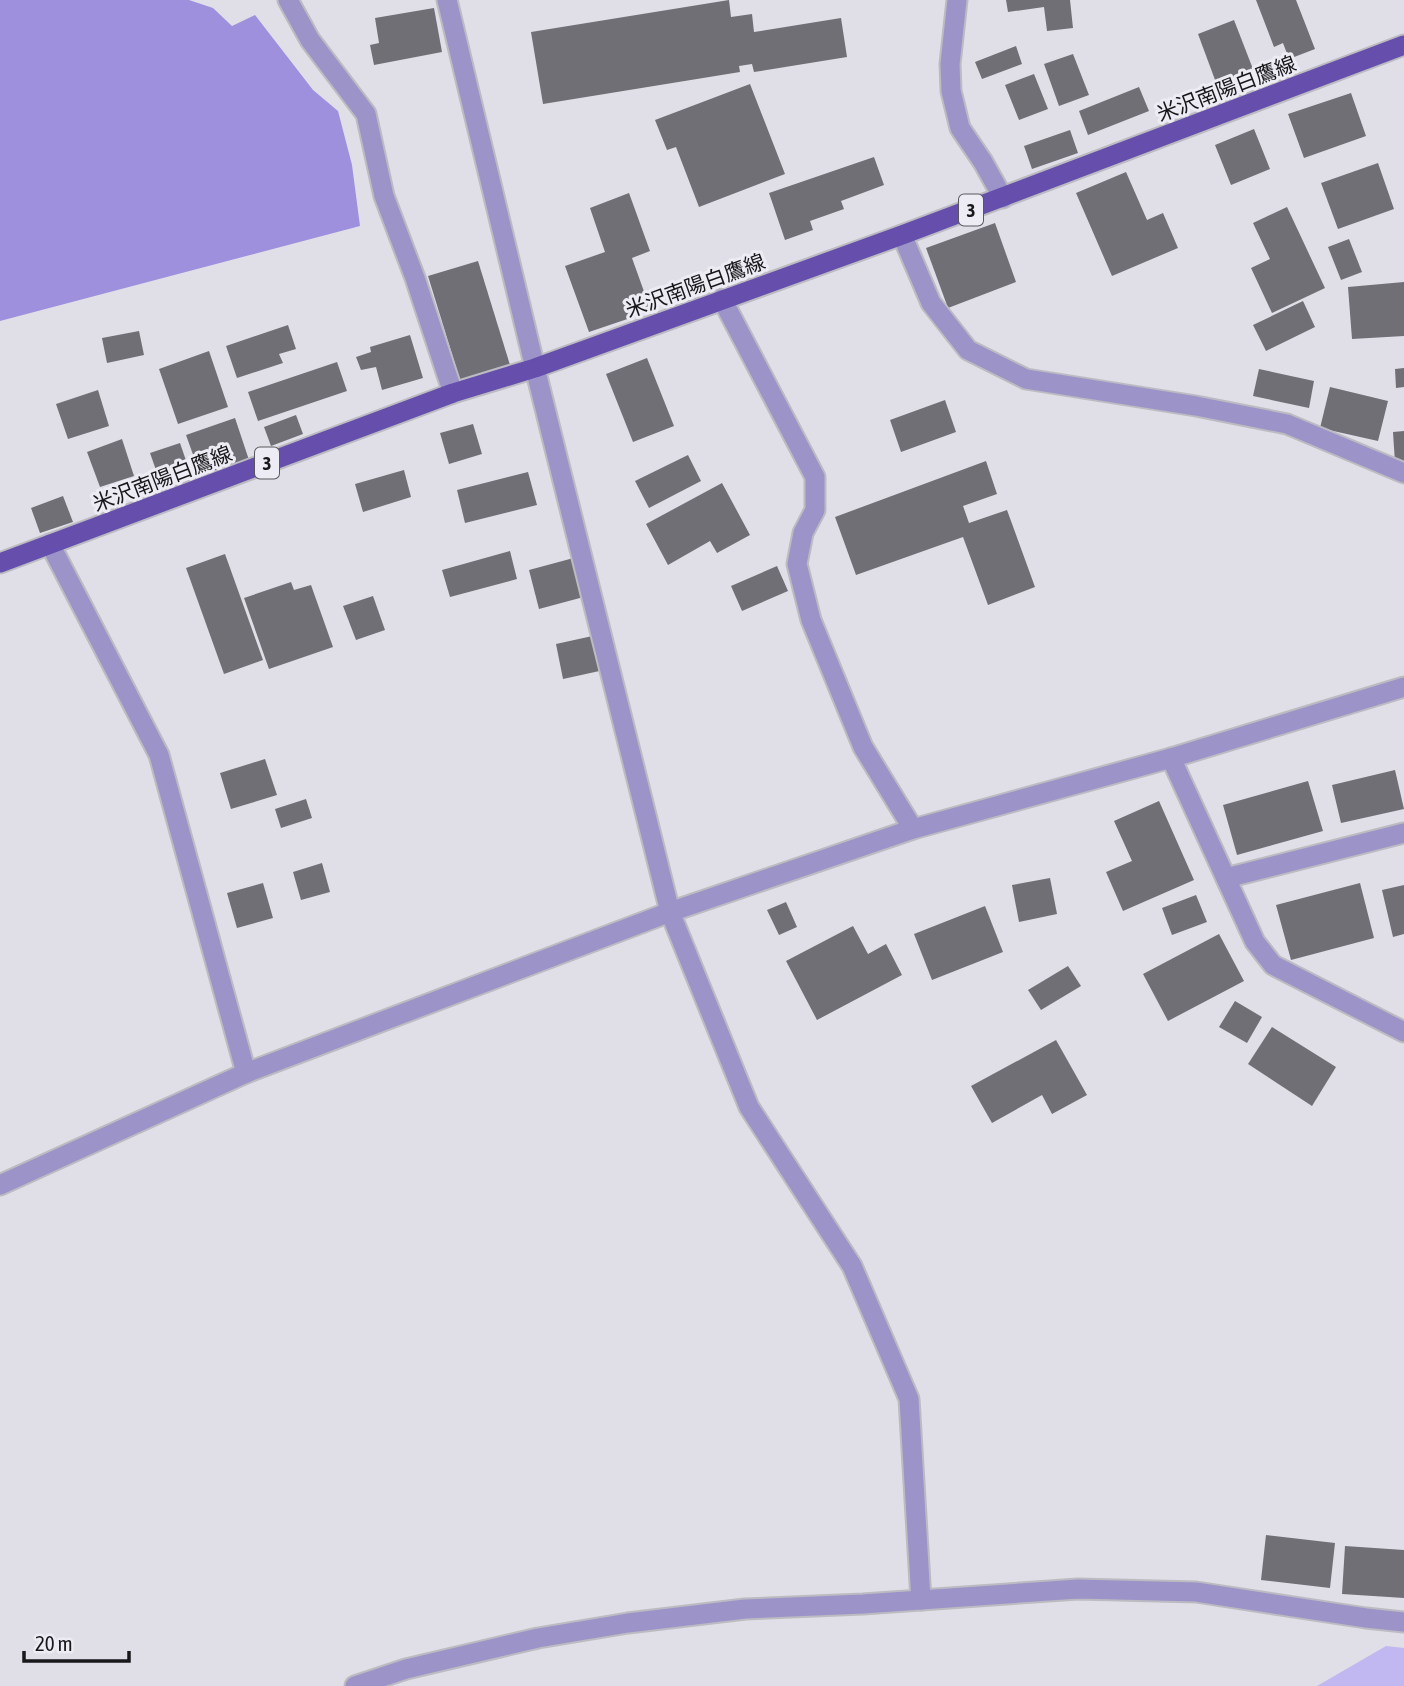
<svg xmlns="http://www.w3.org/2000/svg" width="1404" height="1686" font-family="'Asap Condensed','Noto Sans JP',sans-serif">
<style>
.green{fill:#c1b8f2}
.water{fill:#9e90dc}
.building{fill:#706f76}
.lines{fill:none;stroke-linecap:round;stroke-linejoin:round}
.minor-casing{stroke:#bcbbc2;stroke-width:23}
.tertiary-casing{stroke:#bcbbc2;stroke-width:23}
.primary-casing{stroke:#bcbbc2;stroke-width:23}
.minor{stroke:#9c93c8;stroke-width:19}
.tertiary{stroke:#9c93c8;stroke-width:19}
.primary{stroke:#664ead;stroke-width:19}
.labels{text-anchor:middle;dominant-baseline:central;stroke-width:6;stroke-linejoin:round;paint-order:stroke}
.shield{fill:#edecf4;stroke:#58585c;stroke-width:2}
.shield-label{font-size:19px;font-weight:bold;fill:#18181b}
.street-label{font-size:21px;fill:#18181b;stroke:#edecf4}
</style>
<rect width="100%" height="100%" fill="#e0dfe7"/>
<!-- green -->
<path class="green" d="M1386,1646L1404,1648V1686H1317Z"/>
<!-- water -->
<path class="water" d="M0,0H189L213,8L232,26L255,15L313,90L338,111L352,165L360,226L0,321Z"/>
<!-- building -->
<g class="building">
<path d="M729,0L731,17L752,14L754,32L841,18L847,57L754,72L752,64L739,66L740,72L543,104L531,32Z"/>
<path d="M1006,0H1070L1073,28L1047,31L1044,7L1008,12Z"/>
<path d="M1256,0H1296L1315,49L1289,59L1283,43L1274,47Z"/>
<path d="M434,8L442,52L374,65L370,45L379,43L375,18Z"/>
<path d="M1234,20L1258,82L1221,96L1198,34Z"/>
<path d="M1016,46L1022,64L982,79L975,62Z"/>
<path d="M1073,54L1089,95L1059,106L1044,64Z"/>
<path d="M1034,74L1048,109L1019,120L1005,85Z"/>
<path d="M750,84L785,174L699,207L676,147L667,150L655,120Z"/>
<path d="M1139,87L1149,111L1088,135L1079,111Z"/>
<path d="M1351,93L1366,136L1304,158L1288,114Z"/>
<path d="M1254,129L1270,169L1231,185L1215,145Z"/>
<path d="M1070,130L1078,153L1032,169L1024,146Z"/>
<path d="M874,157L884,185L841,201L844,209L810,221L813,230L785,240L769,193Z"/>
<path d="M1378,163L1394,209L1338,229L1321,183Z"/>
<path d="M1126,172L1147,220L1163,213L1178,248L1112,276L1076,193Z"/>
<path d="M629,193L650,251L632,258L651,311L589,332L565,266L605,252L590,208Z"/>
<path d="M1287,207L1325,288L1272,313L1251,268L1270,259L1253,223Z"/>
<path d="M995,223L1016,282L948,308L926,248Z"/>
<path d="M1349,239L1362,272L1341,280L1328,247Z"/>
<path d="M478,261L510,365L460,380L428,276Z"/>
<path d="M1404,282V336L1352,339L1348,287Z"/>
<path d="M1303,301L1315,327L1266,351L1253,325Z"/>
<path d="M288,325L296,349L279,354L283,363L237,378L226,346Z"/>
<path d="M139,331L144,355L107,363L102,338Z"/>
<path d="M410,335L423,378L382,390L376,367L361,370L356,357L371,352L370,347Z"/>
<path d="M209,351L228,407L178,424L159,369Z"/>
<path d="M647,358L674,426L633,442L606,374Z"/>
<path d="M337,362L347,391L258,421L248,392Z"/>
<path d="M1404,368V387L1396,388L1395,369Z"/>
<path d="M1259,369L1314,381L1309,408L1253,396Z"/>
<path d="M1330,387L1388,401L1378,441L1320,428Z"/>
<path d="M98,390L109,426L68,439L56,404Z"/>
<path d="M945,400L956,432L901,452L890,420Z"/>
<path d="M296,415L303,434L271,446L264,427Z"/>
<path d="M235,418L249,460L201,477L186,435Z"/>
<path d="M473,424L482,454L449,464L440,433Z"/>
<path d="M1404,431V463H1395L1393,432Z"/>
<path d="M122,439L134,476L100,487L87,452Z"/>
<path d="M180,443L192,478L162,487L150,453Z"/>
<path d="M688,455L701,481L649,508L635,481Z"/>
<path d="M986,461L997,494L963,506L969,523L1007,510L1035,587L988,605L963,537L856,575L835,517Z"/>
<path d="M404,470L411,497L363,512L355,484Z"/>
<path d="M528,472L537,505L465,523L457,490Z"/>
<path d="M722,483L750,535L717,553L710,541L668,565L646,524Z"/>
<path d="M63,496L73,522L40,533L31,508Z"/>
<path d="M510,551L517,579L450,597L442,570Z"/>
<path d="M225,554L263,660L224,674L186,568Z"/>
<path d="M581,556L591,595L539,609L529,570Z"/>
<path d="M777,566L788,591L742,611L731,586Z"/>
<path d="M291,582L294,590L311,585L333,647L269,669L244,598Z"/>
<path d="M373,596L385,630L356,640L343,606Z"/>
<path d="M597,635L604,670L563,679L556,644Z"/>
<path d="M265,759L277,795L231,809L220,773Z"/>
<path d="M1395,770L1404,809L1341,823L1332,785Z"/>
<path d="M1308,781L1323,831L1237,855L1223,805Z"/>
<path d="M306,799L312,818L281,828L275,809Z"/>
<path d="M1159,801L1194,880L1123,911L1106,872L1132,861L1114,821Z"/>
<path d="M322,863L330,892L301,900L293,872Z"/>
<path d="M1050,878L1057,914L1019,922L1012,885Z"/>
<path d="M263,883L273,918L237,928L227,893Z"/>
<path d="M1360,883L1374,938L1291,960L1276,905Z"/>
<path d="M1404,885V934L1393,937L1382,890Z"/>
<path d="M1196,895L1207,922L1172,935L1162,908Z"/>
<path d="M786,902L797,927L779,935L767,910Z"/>
<path d="M985,906L1003,952L932,980L914,934Z"/>
<path d="M853,926L868,954L886,944L902,975L817,1020L786,961Z"/>
<path d="M1219,934L1244,981L1168,1021L1143,974Z"/>
<path d="M1068,966L1081,986L1041,1010L1028,990Z"/>
<path d="M1235,1001L1262,1017L1247,1043L1219,1027Z"/>
<path d="M1272,1027L1336,1067L1312,1106L1248,1064Z"/>
<path d="M1056,1040L1087,1095L1052,1114L1042,1095L992,1123L971,1086Z"/>
<path d="M1266,1535L1335,1543L1330,1588L1261,1580Z"/>
<path d="M1345,1546L1404,1550V1598L1342,1594Z"/>
</g>
<g class="lines">
<!-- minor casing -->
<g class="minor-casing">
<g id="minor">
<path d="M288,0L310,40L366,114L384,196L415,278L453,393"/>
<path d="M447,0L535,368"/>
<path d="M957,0L950,64L951,91L960,128L983,162L1003,198"/>
<path d="M902,235L931,303L968,350L1026,379L1196,406L1287,424L1404,473"/>
<path d="M722,299L815,477V510L803,533L797,564L811,620L863,747L913,829"/>
<path d="M50,544L159,755L246,1073"/>
<path d="M1171,758L1255,942L1273,965L1404,1032"/>
<path d="M1226,878L1404,833"/>
<path d="M0,1185L246,1073L670,912L913,829L1171,758L1404,687"/>
<path d="M355,1686L406,1669L538,1638L628,1623L745,1609L863,1604L1078,1589L1196,1592L1366,1618L1404,1622"/>
</g>
</g>
<!-- tertiary casing -->
<g class="tertiary-casing">
<path id="tertiary" d="M535,368L670,912L749,1107L852,1266L909,1399L921,1600"/>
</g>
<!-- primary casing -->
<g class="primary-casing">
<path id="primary" d="M0,563L453,393L535,368L902,235L1404,45"/>
</g>
<!-- minor -->
<use href="#minor" class="minor"/>
<!-- tertiary -->
<use href="#tertiary" class="tertiary"/>
<!-- primary -->
<use href="#primary" class="primary"/>
</g>
<g class="labels">
<!-- shield labels -->
<g class="shield">
<rect x="959" y="194.5" width="24" height="31" rx="5"/>
<rect x="255" y="447.5" width="24" height="31" rx="5"/>
</g>
<g class="shield-label">
<text x="971" y="210">3</text>
<text x="267" y="463">3</text>
</g>
<!-- street labels -->
<g class="street-label">
<text transform="translate(1226 88) rotate(-21)">米沢南陽白鷹線</text>
<text transform="translate(695 285) rotate(-20)">米沢南陽白鷹線</text>
<text transform="translate(162 478) rotate(-21)">米沢南陽白鷹線</text>
</g>
</g>
<!-- scale -->
<path d="M24 1651v10h105v-10" fill="none" stroke="#18181b" stroke-width="3.5"/>
<text x="35" y="1651" font-size="21" fill="#18181b" stroke="#edecf4" stroke-width="5" paint-order="stroke">20 m</text>
</svg>
